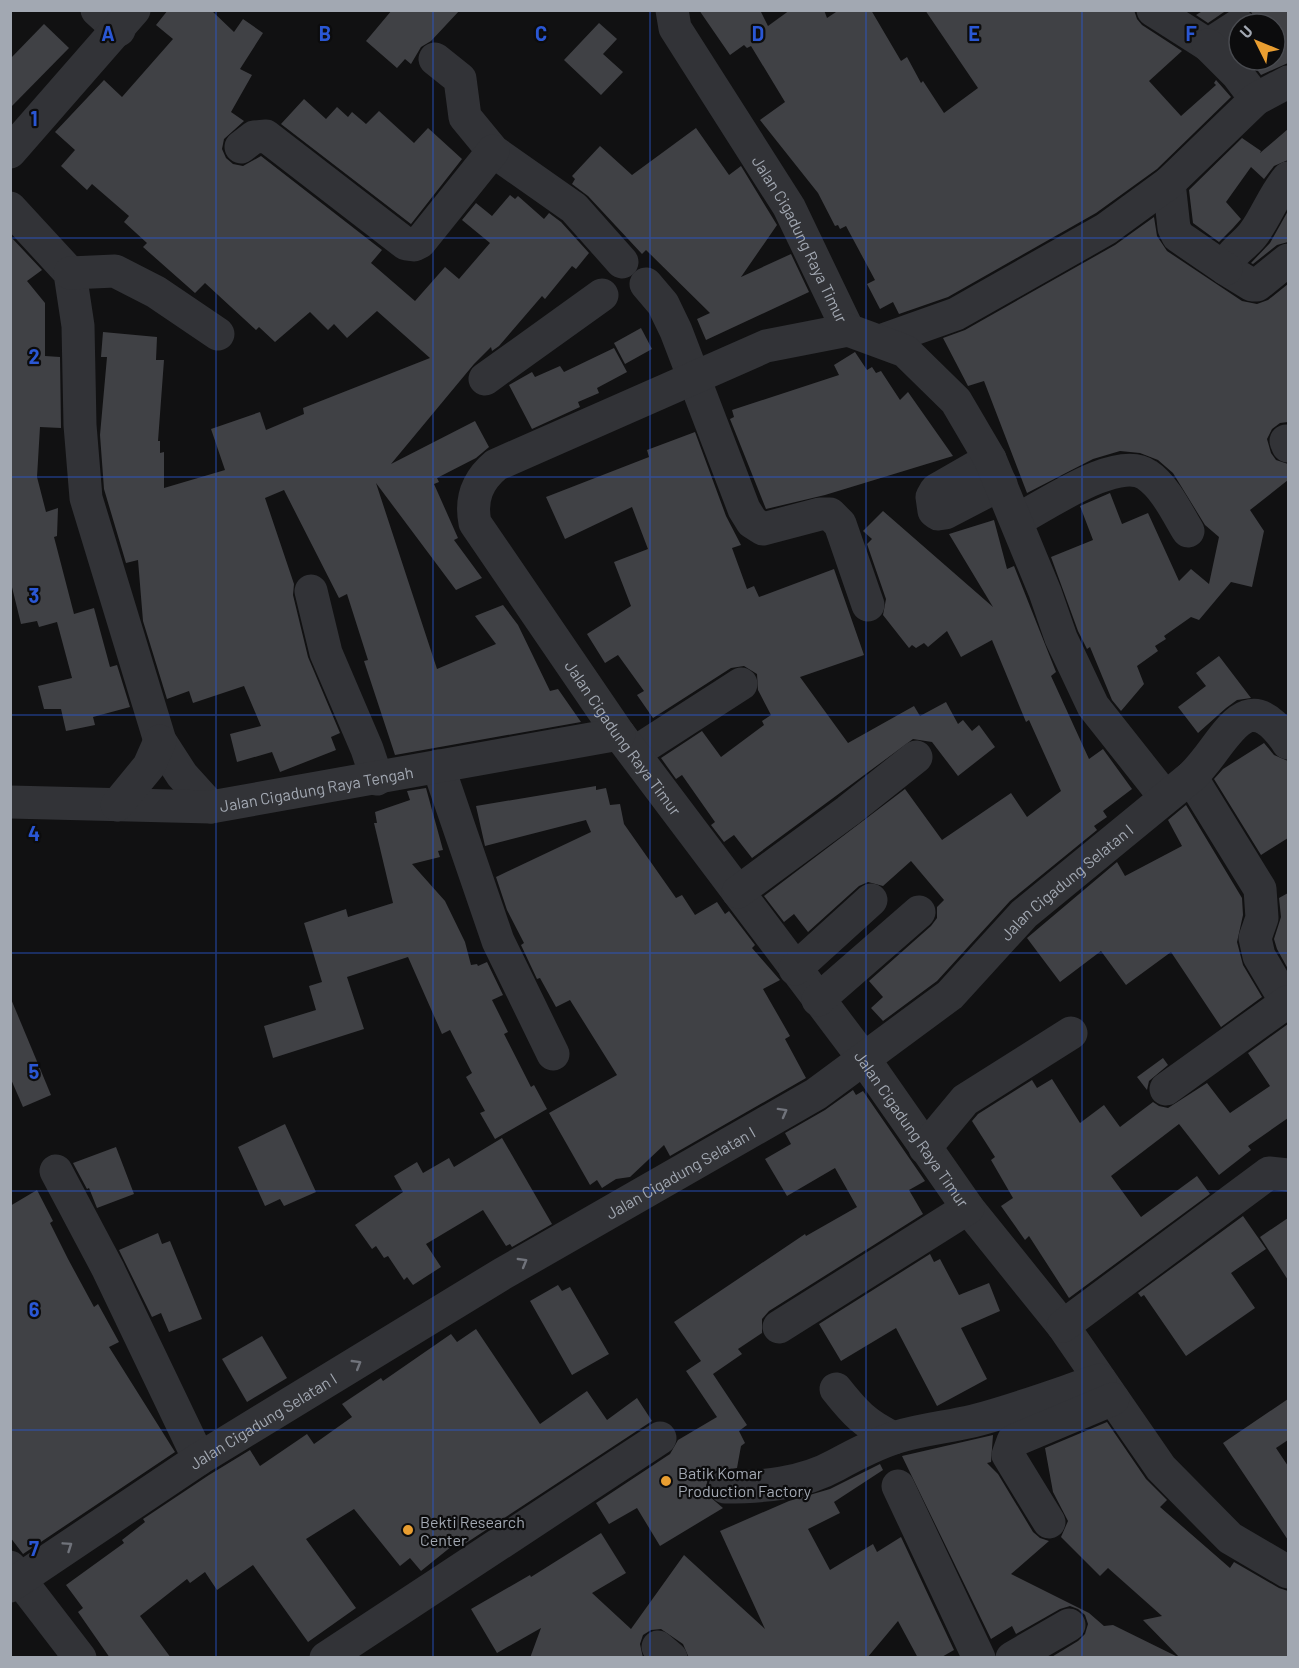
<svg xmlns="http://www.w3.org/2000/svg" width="1299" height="1668" font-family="Barlow,sans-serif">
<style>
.building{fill:#404145}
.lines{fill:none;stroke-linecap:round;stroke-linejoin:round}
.minor{stroke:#323337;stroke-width:33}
.oneway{stroke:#70737b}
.grid{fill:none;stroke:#2a57d4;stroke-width:1.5;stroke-opacity:0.55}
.poi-dot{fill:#e99e31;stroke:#0c0c0d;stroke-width:2}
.labels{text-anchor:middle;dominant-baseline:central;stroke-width:4.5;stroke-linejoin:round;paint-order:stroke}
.street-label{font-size:16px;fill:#a2a8b2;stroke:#0c0c0d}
.poi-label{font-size:16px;fill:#a2a8b2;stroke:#0c0c0d;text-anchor:start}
.grid-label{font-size:20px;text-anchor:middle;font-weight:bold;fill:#2a57d4;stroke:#0c0c0d;stroke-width:4.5;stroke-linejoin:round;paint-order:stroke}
</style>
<rect width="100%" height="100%" fill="#111112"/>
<!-- building -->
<g class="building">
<path d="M168,10H211L234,32L243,19L263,33L240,69L252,75L231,112L244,121L224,139L222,149L226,158L233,164L243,166L261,156L382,250L371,263L415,301L445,267L459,279L490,243L462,220L476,203L492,216L510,195L515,199L518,196L544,219L549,213L561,222L589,253L576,269L572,266L545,299L542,296L499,346L492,351L491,347L474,364L391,464L475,421L489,447L476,458L437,478L439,482L434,484L458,538L454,540L482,578L456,590L376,483L437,669L496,644L475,616L503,605L518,625L550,691L558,689L581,722L395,755L364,661L368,660L347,594L339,598L284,490L265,498L294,584L293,595L308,657L340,733L331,737L336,750L280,772L272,752L237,762L230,734L261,726L244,686L193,703L189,691L167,699L143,621L138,560L126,563L104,489L100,435L107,357H101L103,332L157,337L156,360H164L158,441H160V453L164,452V488L225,470L211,429L260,412L266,430L304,414L303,408L430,358L377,311L347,338L334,324L328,330L310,312L275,342L259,327L256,330L205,283L195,293L143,247L147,243L124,222L129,216L92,184L87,190L61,166L75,150L55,132L104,80L122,97L173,39L156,25Z"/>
<path d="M392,10H460L431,41L421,47L411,64L405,59L397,68L366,41Z"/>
<path d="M699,10H760L768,26L790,10H824L827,18L839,10H871L901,61L907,57L921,83L923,81L944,113L978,88L925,10H1134L1137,19L1142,25L1182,51L1149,81L1181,116L1216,85L1214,83L1216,80L1231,97L1157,169L1096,213L948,297L899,314L893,302L880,309L867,284L875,280L846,226L840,229L838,225L835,226L818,193L760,120L785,102L751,46L747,48L744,45L730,55Z"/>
<path d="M1204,10H1227L1208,23L1196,15Z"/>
<path d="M1250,10H1288V63L1261,75L1250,60H1275V24H1258Z"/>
<path d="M599,23L617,39L603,54L623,72L601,95L564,60Z"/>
<path d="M44,24L69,48L10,108V59Z"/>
<path d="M304,99L326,119L337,107L348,117L352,112L366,124L379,111L414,143L428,128L462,159L411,224L281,124Z"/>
<path d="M696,128L729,175L741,166L777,225L741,277L791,254L809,292L706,340L697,319L710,313L646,250L642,254L588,196L572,184L575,179L572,176L600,146L632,175Z"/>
<path d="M1288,129V160L1274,166L1264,179L1251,167L1226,202L1241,219L1233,228L1219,242L1193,223L1189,190L1242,138L1261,151L1260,153Z"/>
<path d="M1288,211V242L1277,245L1253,264L1251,263L1270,243Z"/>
<path d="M1154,217L1157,236L1167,251L1242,301L1257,304L1268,300L1288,284V422L1280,423L1272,429L1267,439L1271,453L1276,460L1288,464V480L1250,510L1264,531L1252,587L1231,582L1199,620L1191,617L1164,636L1166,639L1155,646L1158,651L1137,666L1144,684L1121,711L1112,700L1090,647L1087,649L1078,631L1051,557L1093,540L1080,506L1110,493L1122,524L1148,513L1179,581L1191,569L1209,584L1219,537L1205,525L1173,473L1158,460L1140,453L1120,451L1093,459L1027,493L984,381L968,386L943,338L965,330L1115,245Z"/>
<path d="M10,236L42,270L27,281L45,303V356L60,357L61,428L40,427L37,477L46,512L58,508L57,536L54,537L74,614L94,608L110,667L117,665L130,707L93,717L95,725L66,731L61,709H44L38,686L72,678L57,622L39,627L37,621L21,624L10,579Z"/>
<path d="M641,328L652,349L625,364L614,343Z"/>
<path d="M614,348L627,372L597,388L599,393L578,402L580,407L532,429L509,385L532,372L535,377L560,366L564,372Z"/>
<path d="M855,352L867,370L872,367L876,373L881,371L900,400L908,392L953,456L825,495L766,509L730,419L734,417L732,410L839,375L834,365Z"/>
<path d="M695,432L726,516L741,545L732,548L747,589L754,586L759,597L834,569L864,655L800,677L848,743L914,706L920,716L946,702L958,724L963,720L972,731L979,725L995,747L958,776L932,742L913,739L752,858L734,835L724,842L711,825L715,822L682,775L676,779L661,758L702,731L721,757L764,725L762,721L771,715L758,690L757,674L744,666L731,668L653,718L637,695L644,691L618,655L605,663L587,634L631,606L614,562L648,549L632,507L565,539L546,497L649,457L647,450Z"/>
<path d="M883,511L993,607L949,534L994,520L1007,569L1014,566L1056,672L1051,676L1089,759L1103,749L1132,789L1103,811L1107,817L1094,826L1097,830L1010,901L937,981L883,1021L871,1008L883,997L869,981L931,926L937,918V907L944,900L911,861L883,886L868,882L859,886L808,932L794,914L784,922L764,896L905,789L942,840L1011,793L1027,817L1061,791L1029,720L1026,722L992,640L961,657L947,631L928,647L924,643L916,648L912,645L909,648L883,615L886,599L867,544L872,539L863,531Z"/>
<path d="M1219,656L1251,698L1237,700L1226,708L1198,733L1178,707L1206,686L1196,673Z"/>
<path d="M1264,743L1274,755L1288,761V838L1261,855L1214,779L1223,769Z"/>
<path d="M596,786V790L606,788L610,805L620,804L624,824L676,898L682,895L695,915L717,902L725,914L729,911L755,945L752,948L780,980L763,989L790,1036L785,1039L806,1078L670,1156L664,1145L630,1177L616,1179L602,1188L597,1180L590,1185L549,1113L617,1075L570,1000L556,1007L540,978L537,979L521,945L524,943L507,910L496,877L591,832L586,820L485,846L476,806Z"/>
<path d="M426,788L443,850L438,851L440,857L412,864L445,901L465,942L471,965L477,964L478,966L487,962L503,995L492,1000L508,1032L504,1034L531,1087L534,1085L547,1109L495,1139L480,1113L485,1111L466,1077L472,1073L450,1030L442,1034L408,957L347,977L364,1029L273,1058L264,1026L316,1010L309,986L322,982L304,923L346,909L348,917L393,903L374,823H377L375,812L410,800L407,791Z"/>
<path d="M1186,805L1242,898L1243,915L1237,942L1243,965L1262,997L1221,1027L1171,952L1126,985L1101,951L1060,982L1027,938L1117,862L1125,876L1182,846L1168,820Z"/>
<path d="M1288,893V969L1277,949L1274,939L1281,917L1279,898Z"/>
<path d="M11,999L51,1095L23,1107L10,1077Z"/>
<path d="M1288,1024V1118L1248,1146L1251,1150L1219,1175L1179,1124L1111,1176L1141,1217L1197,1176L1210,1194L1069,1298L1029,1236L1025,1240L1001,1206L1013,1198L991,1160L995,1157L972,1121L978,1114L1032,1080L1037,1088L1052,1079L1080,1123L1104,1105L1120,1127L1153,1102L1159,1106L1168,1108L1207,1083L1230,1113L1270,1086L1248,1053Z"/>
<path d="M1163,1058L1168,1065L1149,1081L1147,1090L1137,1077Z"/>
<path d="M853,1090L856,1095L863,1091L925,1181L909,1190L923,1214L769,1311L762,1319V1333L738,1349L742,1354L713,1374L747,1425L739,1431L745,1443L741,1446L737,1468L716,1471L708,1478L706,1487L709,1496L723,1508L660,1546L637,1508L609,1524L596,1503L670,1454L678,1440L717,1417L686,1371L701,1361L674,1322L805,1234L806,1236L857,1207L835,1168L787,1196L765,1159L791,1144L785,1133L825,1110Z"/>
<path d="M285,1124L316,1192L284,1206L280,1199L265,1206L238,1147Z"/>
<path d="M502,1138L552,1224L512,1247L510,1244L506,1246L483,1210L426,1244L441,1267L413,1285L407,1277L404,1280L388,1256L384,1258L376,1246L372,1249L355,1225L403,1192L394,1176L417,1162L423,1173L449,1158L454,1167Z"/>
<path d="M116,1147L134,1194L97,1208L89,1188L87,1189L73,1163Z"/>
<path d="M37,1190L53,1221L50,1223L68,1259L94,1307L98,1304L119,1342L109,1347L175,1452L23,1554L10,1537V1206Z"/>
<path d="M1243,1216L1266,1249L1231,1273L1255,1308L1186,1356L1144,1295L1141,1297L1138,1293Z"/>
<path d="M1288,1218V1280L1260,1237Z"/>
<path d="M158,1233L162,1244L170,1241L202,1319L169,1332L161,1313L152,1317L119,1250Z"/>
<path d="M930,1254L934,1262L940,1259L959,1295L989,1283L1000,1311L961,1328L987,1379L937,1406L896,1328L841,1361L819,1324Z"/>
<path d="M558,1285L562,1291L570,1287L609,1354L572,1375L530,1301Z"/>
<path d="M476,1329L540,1424L587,1391L607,1420L637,1398L652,1421L460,1547L457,1542L421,1571L410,1558L400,1566L354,1509L306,1539L356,1608L308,1642L253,1565L217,1590L205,1572L190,1583L187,1579L140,1616L171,1658H110L78,1612L83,1608L66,1585L124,1543L122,1540L145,1522L143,1519L209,1475L250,1450L260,1466L307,1434L314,1444L352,1417L342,1404L381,1378L383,1381L451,1334L457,1342Z"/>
<path d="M262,1336L287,1378L247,1402L222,1359Z"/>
<path d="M1288,1399V1440L1276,1448L1288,1466V1540L1223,1443Z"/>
<path d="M1107,1422L1146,1479L1167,1500L1160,1507L1230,1568L1234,1562L1279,1588L1288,1591V1658H1180L1143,1620L1162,1616L1108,1568L1100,1576L1061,1537L1068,1521L1053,1492L1045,1448Z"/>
<path d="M993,1435L991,1462L987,1463L998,1474L1033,1532L1040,1538L1049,1541L1011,1574L1089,1613L1104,1626L1113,1625L1180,1658H1050L1078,1641L1085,1634L1088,1624L1085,1615L1078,1609L1070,1606L1060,1609L1016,1634L1012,1626L991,1639L902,1456Z"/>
<path d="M880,1464L883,1470L834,1502L840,1513L808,1529L830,1570L873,1544L877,1552L901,1537L954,1650L940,1658H918L898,1621L867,1658H689L683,1644L661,1629L651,1630L643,1635L640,1644L643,1658H530L541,1628L497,1653L471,1609L530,1575L531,1577L601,1533L626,1573L592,1593L631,1629L684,1555L765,1629L720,1531L789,1501L830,1489Z"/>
</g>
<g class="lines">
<!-- minor -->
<g class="minor">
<path d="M97,10L119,30"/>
<path id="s1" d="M672,10L675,28L789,207L848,330"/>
<path d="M1153,10L1208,45L1239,25"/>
<path d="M1208,45L1237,74L1256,99"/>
<path d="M435,59L460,79L465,117L493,151L574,208L622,262"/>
<path d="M241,147L254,137L266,136L406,244L414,245L420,242L493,151"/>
<path d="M10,152L134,10"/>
<path d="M1288,178C1273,196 1267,215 1254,233C1244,247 1230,251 1226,269L1252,285H1257L1288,260"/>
<path d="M1169,183L1174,228L1178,236L1226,269"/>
<path d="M10,208L70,273L78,326L80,425L86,498L160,741L182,775L211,807"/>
<path d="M70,273L115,271L156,292L218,334"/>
<path d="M646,284L663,304L676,331L744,509L752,522L763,529L820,514H830L840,524L868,605"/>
<path d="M880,341L956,314L1106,229L1169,183L1256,99L1288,82"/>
<path d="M485,379L602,295"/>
<path d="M1286,441L1288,446"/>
<path d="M990,459L936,490L932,497L934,511L938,514L945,513L1001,484"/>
<path d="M1017,520C1045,506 1118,454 1147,475C1165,487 1177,513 1188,531"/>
<path d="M311,591L326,653L367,749L377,779"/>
<path d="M634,753L741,684"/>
<path d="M438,766L498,941L553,1054"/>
<path d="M1191,777L1260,889L1262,918L1255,938L1259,956L1288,1005"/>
<path id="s2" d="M1165,797L1093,706L1061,638L1045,592L990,459L956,401L905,351L848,330L766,346L496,465C478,480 470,498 475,523L619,734L864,1059L968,1208L1063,1326L1161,1468L1230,1538L1288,1572"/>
<path id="s3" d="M10,802L211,807L619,734"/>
<path d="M117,805L149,766L160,741"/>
<path d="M738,892L848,811L916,757"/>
<path d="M795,969L871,900"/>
<path d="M818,1000L919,912"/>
<path d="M1166,1089L1287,1002"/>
<path d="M925,1148L965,1100L1071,1033"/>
<path d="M56,1171L108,1269L199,1459"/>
<path d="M1063,1326L1269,1173L1288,1175"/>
<path d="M779,1327L968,1208"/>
<path d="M836,1389C855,1413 865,1424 894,1438"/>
<path d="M898,1486L979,1658"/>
<path d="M725,1487C762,1487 802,1484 836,1465C856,1454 875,1444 897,1437C923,1429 948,1427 973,1421C1016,1410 1058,1394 1100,1380"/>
<path d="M1049,1522L1008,1455L1013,1441L1113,1399"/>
<path d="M10,1567L80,1658"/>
<path id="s4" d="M10,1586L199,1459L502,1274L816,1094L950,995L1024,914L1191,777C1225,746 1244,677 1288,743"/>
<path d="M658,1647L671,1658"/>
<path d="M326,1658L660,1438"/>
<path d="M1012,1658L1069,1625"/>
</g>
</g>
<!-- one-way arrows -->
<defs><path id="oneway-chevron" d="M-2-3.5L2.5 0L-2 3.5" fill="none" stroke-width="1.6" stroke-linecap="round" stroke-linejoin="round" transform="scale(1.5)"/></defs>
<g class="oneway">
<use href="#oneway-chevron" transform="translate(783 1112) rotate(-29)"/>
<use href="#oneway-chevron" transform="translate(523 1262) rotate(-30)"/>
<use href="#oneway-chevron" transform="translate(357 1364) rotate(-31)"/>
<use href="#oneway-chevron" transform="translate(68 1546) rotate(-34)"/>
</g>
<!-- grid -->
<path class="grid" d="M216,10V1658M433,10V1658M650,10V1658M866,10V1658M1082,10V1658M10,238H1288M10,477H1288M10,715H1288M10,953H1288M10,1191H1288M10,1430H1288"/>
<!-- markers -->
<g class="poi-dot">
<circle cx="666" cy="1481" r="6"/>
<circle cx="408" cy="1530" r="6"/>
</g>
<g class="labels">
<!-- street labels -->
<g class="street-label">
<text stroke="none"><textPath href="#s1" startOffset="264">Jalan Cigadung Raya Timur</textPath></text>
<text stroke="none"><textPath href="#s2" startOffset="1288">Jalan Cigadung Raya Timur</textPath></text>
<text stroke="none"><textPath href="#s3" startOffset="308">Jalan Cigadung Raya Tengah</textPath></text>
<text stroke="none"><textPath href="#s4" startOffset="1274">Jalan Cigadung Selatan I</textPath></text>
<text stroke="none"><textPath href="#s2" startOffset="1774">Jalan Cigadung Raya Timur</textPath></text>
<text stroke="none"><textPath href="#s4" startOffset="788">Jalan Cigadung Selatan I</textPath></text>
<text stroke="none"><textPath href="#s4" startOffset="302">Jalan Cigadung Selatan I</textPath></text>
</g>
<!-- poi labels -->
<g class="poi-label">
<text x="678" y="1472">Batik Komar<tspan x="678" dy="18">Production Factory</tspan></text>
<text x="420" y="1521">Bekti Research<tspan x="420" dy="18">Center</tspan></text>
</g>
</g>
<g class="grid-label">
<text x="108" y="41">A</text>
<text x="325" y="41">B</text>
<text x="541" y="41">C</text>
<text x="758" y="41">D</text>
<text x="974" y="41">E</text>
<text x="1191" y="41">F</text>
<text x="34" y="126">1</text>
<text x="34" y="364">2</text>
<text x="34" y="603">3</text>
<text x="34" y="841">4</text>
<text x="34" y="1079">5</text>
<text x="34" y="1317">6</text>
<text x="34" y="1556">7</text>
</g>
<!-- border -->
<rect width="1299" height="1668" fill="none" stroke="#a2a8b2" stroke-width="24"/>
<!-- north arrow -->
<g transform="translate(1257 42) rotate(313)"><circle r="28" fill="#0c0c0d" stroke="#484a4f" stroke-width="1.5"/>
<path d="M0-4.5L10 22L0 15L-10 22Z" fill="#e99e31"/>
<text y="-9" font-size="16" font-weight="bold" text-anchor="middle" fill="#a2a8b2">U</text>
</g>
</svg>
